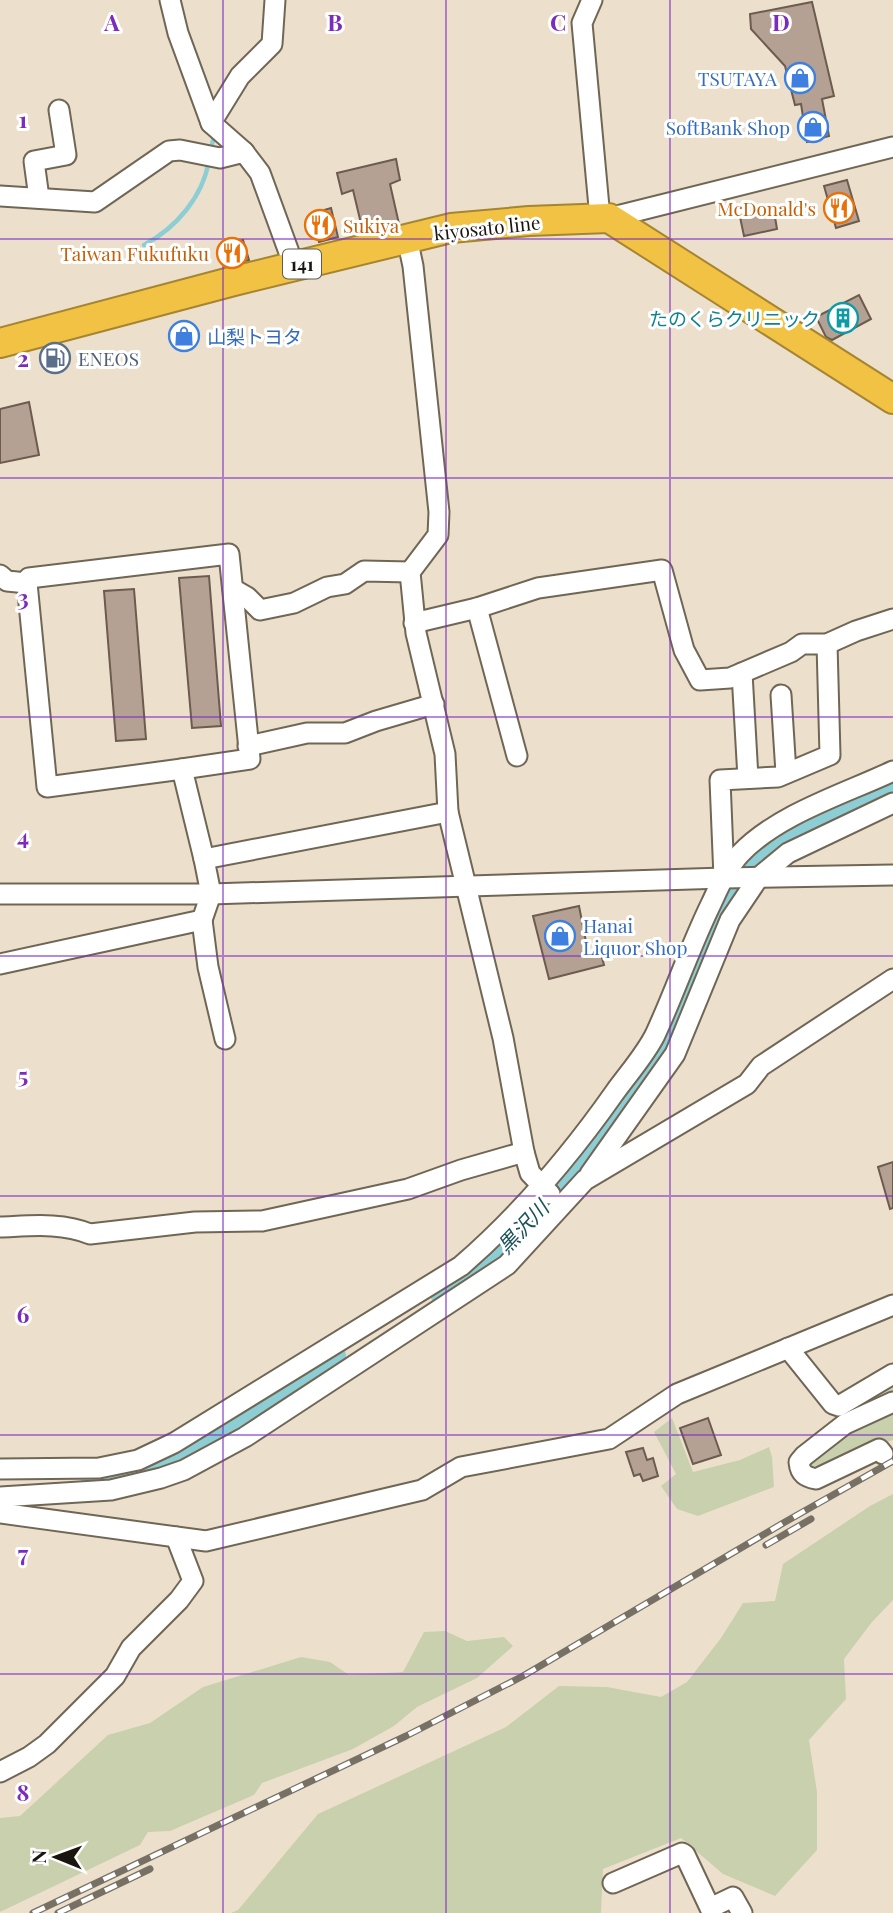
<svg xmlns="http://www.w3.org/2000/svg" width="893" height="1913" font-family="'Playfair Display','Noto Sans JP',serif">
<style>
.green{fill:#c9d0ad}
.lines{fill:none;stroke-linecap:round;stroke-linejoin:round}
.stream{stroke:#8dcdd4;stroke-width:4.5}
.river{stroke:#8dcdd4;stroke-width:26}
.building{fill:#b4a194;stroke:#6c5b4f;stroke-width:2}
.minor-casing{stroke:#706655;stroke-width:23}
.highway-casing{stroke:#a58531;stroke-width:32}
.minor{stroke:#fff;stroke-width:19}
.highway{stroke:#f1c243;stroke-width:28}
.rail-casing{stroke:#777064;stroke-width:7}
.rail{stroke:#fff;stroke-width:4.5;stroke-dasharray:13;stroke-linecap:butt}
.grid{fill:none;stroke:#7b2cbf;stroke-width:2;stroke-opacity:0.55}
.labels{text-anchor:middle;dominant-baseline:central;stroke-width:6;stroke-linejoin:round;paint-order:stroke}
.shield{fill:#fff;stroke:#5e5b57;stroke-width:2}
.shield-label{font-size:18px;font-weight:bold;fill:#19150f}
.shop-label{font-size:19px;fill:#366cbe;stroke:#fff;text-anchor:end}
.food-label{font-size:19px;fill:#c56008;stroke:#fff;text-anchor:end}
.street-label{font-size:19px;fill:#19150f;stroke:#fff}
.culture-label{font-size:19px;fill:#0d838f;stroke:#fff;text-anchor:end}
.service-label{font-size:19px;fill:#4e5e75;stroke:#fff;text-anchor:start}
.water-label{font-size:21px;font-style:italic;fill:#1a5257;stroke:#fff}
.grid-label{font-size:23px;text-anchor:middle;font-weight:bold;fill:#7b2cbf;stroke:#fff;stroke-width:6;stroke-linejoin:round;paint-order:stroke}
</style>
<rect width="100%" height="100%" fill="#ece0cd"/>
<!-- green -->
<g class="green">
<path d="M893,1372V1440L812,1467L805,1444Z"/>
<path d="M672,1418L693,1472L740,1460L769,1447L772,1457L774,1487L698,1516L677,1509L661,1486L676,1474L654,1432Z"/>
<path d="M893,1494V1600L872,1622L844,1659L846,1699L809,1740L817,1792V1850L775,1896L723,1874L681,1838L603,1869L601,1913H231L238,1910L318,1814L506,1727L559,1686L607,1687L661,1697L687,1682L721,1638L743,1603L775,1601L783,1564L870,1506Z"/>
<path d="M445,1631L467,1641L504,1637L513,1646L477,1678L417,1707L394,1726L353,1749L262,1783L254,1795L170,1831L148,1832L140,1845L0,1912V1818L20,1816L108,1735L150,1723L203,1687L301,1657L330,1662L349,1675L403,1672L424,1632Z"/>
</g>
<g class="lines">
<!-- stream -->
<g class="stream">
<path d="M210,152L215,133"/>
<path d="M144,245C176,228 203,197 209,160"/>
</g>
<!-- river -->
<g class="river">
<path d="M440,1289L499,1252L541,1207L587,1150L643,1072L670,1030L723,905L760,851L803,825L893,785"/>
<path d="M93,1475L139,1471L178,1455L333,1356"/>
</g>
</g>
<!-- building -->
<g class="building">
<path d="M812,2L834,96L822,99L829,136L807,142L801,104L795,105L785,66L751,29L750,14Z"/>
<path d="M396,159L400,180L390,184L399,224L363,232L353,190L342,194L337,173Z"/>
<path d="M847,180L859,221L836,228L824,186Z"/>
<path d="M331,208L338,237L319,242L311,214Z"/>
<path d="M774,211L777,229L744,236L740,217Z"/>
<path d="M243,240L249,260L226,266L219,247Z"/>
<path d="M859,295L871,319L832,340L826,337L816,317Z"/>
<path d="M29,402L39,455L0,463V409Z"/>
<path d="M209,576L221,726L192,728L179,578Z"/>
<path d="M134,589L146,739L116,741L104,591Z"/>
<path d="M579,906L588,952L600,950L604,965L549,979L533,916Z"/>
<path d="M893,1162V1208L890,1209L878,1167Z"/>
<path d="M708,1418L721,1455L693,1464L680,1428Z"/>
<path d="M643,1448L647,1460L653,1458L658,1476L643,1481L640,1474L634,1476L626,1452Z"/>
</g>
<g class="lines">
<!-- minor casing -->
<g class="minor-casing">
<g id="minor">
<path d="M170,0L178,33L211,123L244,152"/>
<path d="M592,0L582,23L600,218"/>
<path d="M211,123L240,76L272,44L275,0"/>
<path d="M0,196L95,202L169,151L180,150L220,158L244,152L260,173L294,266"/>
<path d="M39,198L34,161L66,155L59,110"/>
<path d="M609,218L893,147"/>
<path d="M0,575L7,581L27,583L29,578L229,554L250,759L182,769L204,859"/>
<path d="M27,583L47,787L182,769"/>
<path d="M233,589L247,597L260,610L294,603L327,587L345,584L364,571L410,572"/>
<path d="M477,608L517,756"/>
<path d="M414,623L477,608L538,588L662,570L684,650L700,680L730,678L791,652L802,644H827L856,631L893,619"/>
<path d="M742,673L748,778"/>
<path d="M781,695L786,773"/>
<path d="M248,746L307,733H345L376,721L434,704"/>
<path d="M448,812L503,1038L524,1152L530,1173L550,1194"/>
<path d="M724,878L720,780L778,777L830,755L827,644"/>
<path d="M0,894H211L724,878L893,875"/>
<path d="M202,920L208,967L225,1039"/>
<path d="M0,964L202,920L211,894L204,859L448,812L445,754L416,633L410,572L438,535L439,512L413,266L407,238"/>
<path d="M590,1174L675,1054L730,920L759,877L788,853L893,803"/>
<path d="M0,1227C29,1226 62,1222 90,1234L195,1222L262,1221L408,1189L461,1170L524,1152"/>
<path d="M788,1348L833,1404L839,1406L893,1374"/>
<path d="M883,1454L879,1449L816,1479C806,1477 800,1474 799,1462L804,1456L845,1424L893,1402"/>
<path d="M0,1469L99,1468L138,1460L174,1443L461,1266C521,1214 570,1156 615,1092C628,1074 645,1055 655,1035C675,992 690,947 711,904C719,887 727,868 740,854C778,814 844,794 893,771"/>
<path d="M0,1497L111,1490L161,1478L184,1470L245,1437L507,1265L585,1180L747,1084L761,1066L893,979"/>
<path d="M0,1513L206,1541L422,1490L461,1467L609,1439L677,1394L893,1305"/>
<path d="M0,1772L29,1757L47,1744L115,1676L131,1648L179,1600L193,1581L176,1537"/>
<path d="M613,1883L682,1853L685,1855L710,1908L733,1897L742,1913"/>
</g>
</g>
<!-- highway casing -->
<g class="highway-casing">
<path id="highway" d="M0,343L234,281L451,228L529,221L609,218L893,399"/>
</g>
<!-- minor -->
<use href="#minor" class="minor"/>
<!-- highway -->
<use href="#highway" class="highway"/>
<!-- rail casing -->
<g class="rail-casing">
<g id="rail">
<path d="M766,1545L811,1519"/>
<path d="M33,1913L406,1736L523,1676L785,1522L893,1461"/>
<path d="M58,1913L150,1869"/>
</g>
</g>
<!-- rail -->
<use href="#rail" class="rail"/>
</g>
<!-- grid -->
<path class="grid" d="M223,0V1913M446,0V1913M670,0V1913M0,239H893M0,478H893M0,717H893M0,956H893M0,1196H893M0,1435H893M0,1674H893"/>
<!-- icons -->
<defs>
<g id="shop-ring" transform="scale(1.575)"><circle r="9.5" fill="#fff" stroke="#3f7fe0" stroke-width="1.5"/><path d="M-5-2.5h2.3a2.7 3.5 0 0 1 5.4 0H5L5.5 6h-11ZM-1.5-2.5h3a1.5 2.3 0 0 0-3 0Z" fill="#3f7fe0"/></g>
<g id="restaurant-ring" transform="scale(1.575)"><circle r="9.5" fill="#fff" stroke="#e8710a" stroke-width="1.5"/><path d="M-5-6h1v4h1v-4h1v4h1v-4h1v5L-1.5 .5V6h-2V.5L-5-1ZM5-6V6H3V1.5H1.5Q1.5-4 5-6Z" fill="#e8710a"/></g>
<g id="building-ring" transform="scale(1.575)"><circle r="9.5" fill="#fff" stroke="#0f9aa8" stroke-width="1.5"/><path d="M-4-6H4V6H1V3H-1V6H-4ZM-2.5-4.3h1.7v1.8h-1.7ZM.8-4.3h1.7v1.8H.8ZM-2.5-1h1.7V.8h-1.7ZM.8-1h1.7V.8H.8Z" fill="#0f9aa8"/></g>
<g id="fuel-ring" transform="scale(1.575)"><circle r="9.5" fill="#fff" stroke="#5c6f8a" stroke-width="1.5"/><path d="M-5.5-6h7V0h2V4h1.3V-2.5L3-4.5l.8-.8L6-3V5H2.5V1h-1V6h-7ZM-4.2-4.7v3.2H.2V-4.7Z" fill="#5c6f8a"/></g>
</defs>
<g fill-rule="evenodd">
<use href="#shop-ring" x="800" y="78"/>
<use href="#shop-ring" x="813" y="127"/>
<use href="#restaurant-ring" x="839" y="208"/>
<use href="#restaurant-ring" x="320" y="225"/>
<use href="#restaurant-ring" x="232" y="253"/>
<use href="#building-ring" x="843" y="318"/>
<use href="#shop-ring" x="184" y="336"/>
<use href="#fuel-ring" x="55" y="358"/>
<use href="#shop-ring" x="560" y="936"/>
</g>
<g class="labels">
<!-- shield labels -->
<rect class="shield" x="283" y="249.5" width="38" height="29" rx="5"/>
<g class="shield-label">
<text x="302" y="264">141</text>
</g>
<!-- shop labels -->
<g class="shop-label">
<text x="777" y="78">TSUTAYA</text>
<text x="790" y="127">SoftBank Shop</text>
<text x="207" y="336" text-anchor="start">山梨トヨタ</text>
<text x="583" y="925" text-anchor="start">Hanai<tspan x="583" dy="22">Liquor Shop</tspan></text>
</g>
<!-- food labels -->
<g class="food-label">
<text x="816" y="208">McDonald's</text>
<text x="343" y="225" text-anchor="start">Sukiya</text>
<text x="209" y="253">Taiwan Fukufuku</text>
</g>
<!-- street labels -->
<g class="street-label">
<text transform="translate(487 227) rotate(-6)">kiyosato line</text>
</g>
<!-- culture labels -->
<g class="culture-label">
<text x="820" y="318">たのくらクリニック</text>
</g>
<!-- service labels -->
<g class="service-label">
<text x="78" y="358">ENEOS</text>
</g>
<!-- water labels -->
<g class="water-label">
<text transform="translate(522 1226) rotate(-47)">黒沢川</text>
</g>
</g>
<g class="grid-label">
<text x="112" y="31">A</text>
<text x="335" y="31">B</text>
<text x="558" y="31">C</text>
<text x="781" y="31">D</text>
<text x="23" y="128">1</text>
<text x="23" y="367">2</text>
<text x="23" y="606">3</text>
<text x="23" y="845">4</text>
<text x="23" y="1084">5</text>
<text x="23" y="1323">6</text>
<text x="23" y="1562">7</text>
<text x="23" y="1801">8</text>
</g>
<!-- north arrow -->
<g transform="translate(56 1857) rotate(271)" stroke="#ffffff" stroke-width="5" paint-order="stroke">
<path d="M0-5L12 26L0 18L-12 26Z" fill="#19150f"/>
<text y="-10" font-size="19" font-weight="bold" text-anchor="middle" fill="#19150f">N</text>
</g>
</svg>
